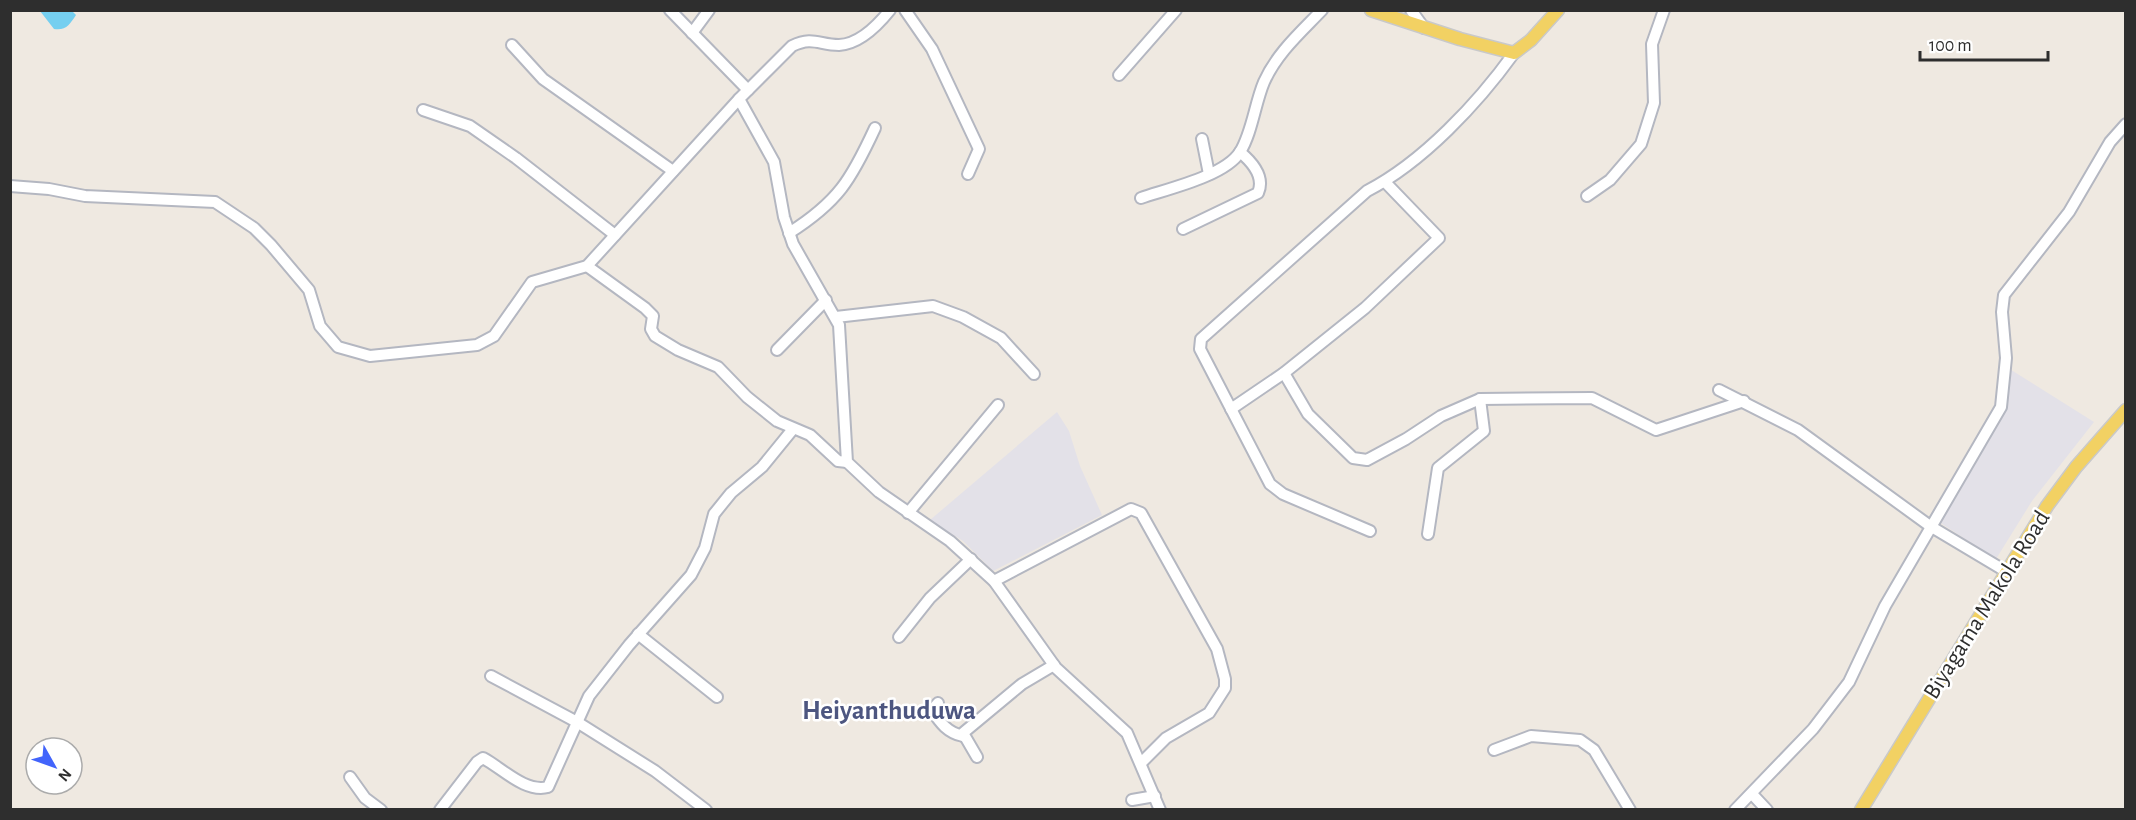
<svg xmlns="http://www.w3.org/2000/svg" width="2136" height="820" font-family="'Alegreya Sans',sans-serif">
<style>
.industrial{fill:#e3e1e8}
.water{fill:#75cff0}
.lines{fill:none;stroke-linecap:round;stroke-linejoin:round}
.minor-casing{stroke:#b4b7c1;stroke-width:14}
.major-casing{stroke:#c9c9c9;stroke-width:15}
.minor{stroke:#fff;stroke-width:10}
.major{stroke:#f2d163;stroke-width:12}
.labels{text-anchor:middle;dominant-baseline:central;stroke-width:5;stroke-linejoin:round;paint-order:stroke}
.street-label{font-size:24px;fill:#2e2e2e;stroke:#fff}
.quarter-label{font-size:27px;font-weight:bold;fill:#4d5680;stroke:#fff}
</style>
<rect width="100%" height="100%" fill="#efe9e1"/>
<!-- industrial -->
<g class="industrial">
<path d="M2008,368L2094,422L2032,501L1996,559L1936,520L2006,400Z"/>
<path d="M1057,412L1069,431L1080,466L1102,515L993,571L963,541L930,520Z"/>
</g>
<!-- water -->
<path class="water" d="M40,11H72L76,15C70,24 66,31 54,29Z"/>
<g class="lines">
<!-- minor casing -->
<g class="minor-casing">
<g id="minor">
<path d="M670,10L748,90"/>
<path d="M890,10C878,25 859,44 839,45C819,45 813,36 792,46L739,99L774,162L784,217L793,244L839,325L847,462L879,492L950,541L994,581L1056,668L1127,733L1160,810"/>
<path d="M905,10L932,49L979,149L968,174"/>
<path d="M1411,10L1424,28"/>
<path d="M692,33L709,10"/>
<path d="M512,45L543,79L673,171"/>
<path d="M1119,75L1176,10"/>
<path d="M423,110L470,126L516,158L615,235"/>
<path d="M1202,139L1209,174"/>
<path d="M10,186L49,189L85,196L215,202L254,228L271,245L309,290L320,326L338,347L370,356L477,345L494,336L532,282L587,266L739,99"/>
<path d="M1587,196L1610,180L1641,144L1654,103L1652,44L1664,10"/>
<path d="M1141,198C1167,189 1225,176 1240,152C1252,133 1255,103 1264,82C1277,53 1300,33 1322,10"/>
<path d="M1183,229L1258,193C1265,177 1252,162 1240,152"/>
<path d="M789,233C838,202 851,180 875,128"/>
<path d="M587,266L645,308L653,316L651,329L655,336L678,350L718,367L747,397L777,421L810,435L838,461L847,462"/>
<path d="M836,317L933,306L963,317L1001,338L1034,374"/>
<path d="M777,350L826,300"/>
<path d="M1284,373L1308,414L1353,458L1367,460L1406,439L1441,416L1480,399L1592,398L1656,430L1744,401"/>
<path d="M1719,390L1798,430L1930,526L2007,572"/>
<path d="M1231,409L1284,373L1365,308L1439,238L1385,182"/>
<path d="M908,513L998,405"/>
<path d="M1370,531L1283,494L1270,484L1200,349L1201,339L1367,191C1423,162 1478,103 1514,53"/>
<path d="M1428,534L1438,468L1484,431L1480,399"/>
<path d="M994,581L1131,509L1141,513L1217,649L1225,679V688L1209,713L1166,738L1141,763"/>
<path d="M638,634L717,697"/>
<path d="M899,637L930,598L971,559"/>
<path d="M491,676L577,722L655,771L706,810"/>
<path d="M938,703L932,710C940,723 948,733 963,736"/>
<path d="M1494,750L1531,736L1580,740L1594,750L1630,810"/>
<path d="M977,757L963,733L1022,684L1054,665"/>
<path d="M350,777L365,798L381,810"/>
<path d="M1752,794L1767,810"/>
<path d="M1132,800L1155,796"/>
<path d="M440,810L477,762L483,758C502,768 525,793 548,787L589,696L629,645L691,575L705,548L714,514L731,493L762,467L793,429"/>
<path d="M1735,810L1813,729L1849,682L1885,606L2001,407L2006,358L2002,312L2004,295L2069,212L2110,142L2126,124"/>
</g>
</g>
<!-- major casing -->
<g class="major-casing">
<g id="major">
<path d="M1371,10L1460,39L1514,53L1531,40L1558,10"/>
<path d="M1861,810L2047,506L2076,467L2126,410"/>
</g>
</g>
<!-- minor -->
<use href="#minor" class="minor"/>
<!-- major -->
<use href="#major" class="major"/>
</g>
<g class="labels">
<!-- street labels -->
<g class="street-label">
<text transform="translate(1987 605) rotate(-58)">Biyagama Makola Road</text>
</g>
<!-- quarter labels -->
<g class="quarter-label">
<text x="889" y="710">Heiyanthuduwa</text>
</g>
</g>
<!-- border -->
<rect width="2136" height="820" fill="none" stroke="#2e2e2e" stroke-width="24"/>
<!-- north arrow -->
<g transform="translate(54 766) rotate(130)"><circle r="28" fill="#ffffff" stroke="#ababab" stroke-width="1.5"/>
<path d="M0-4.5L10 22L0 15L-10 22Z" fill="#4264fb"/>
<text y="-9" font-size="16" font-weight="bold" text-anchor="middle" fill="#2e2e2e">N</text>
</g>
<!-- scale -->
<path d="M1920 51v9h128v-9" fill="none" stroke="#2e2e2e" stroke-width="3"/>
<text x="1929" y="51" font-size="18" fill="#2e2e2e" stroke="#ffffff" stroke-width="4.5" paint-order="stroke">100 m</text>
</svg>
